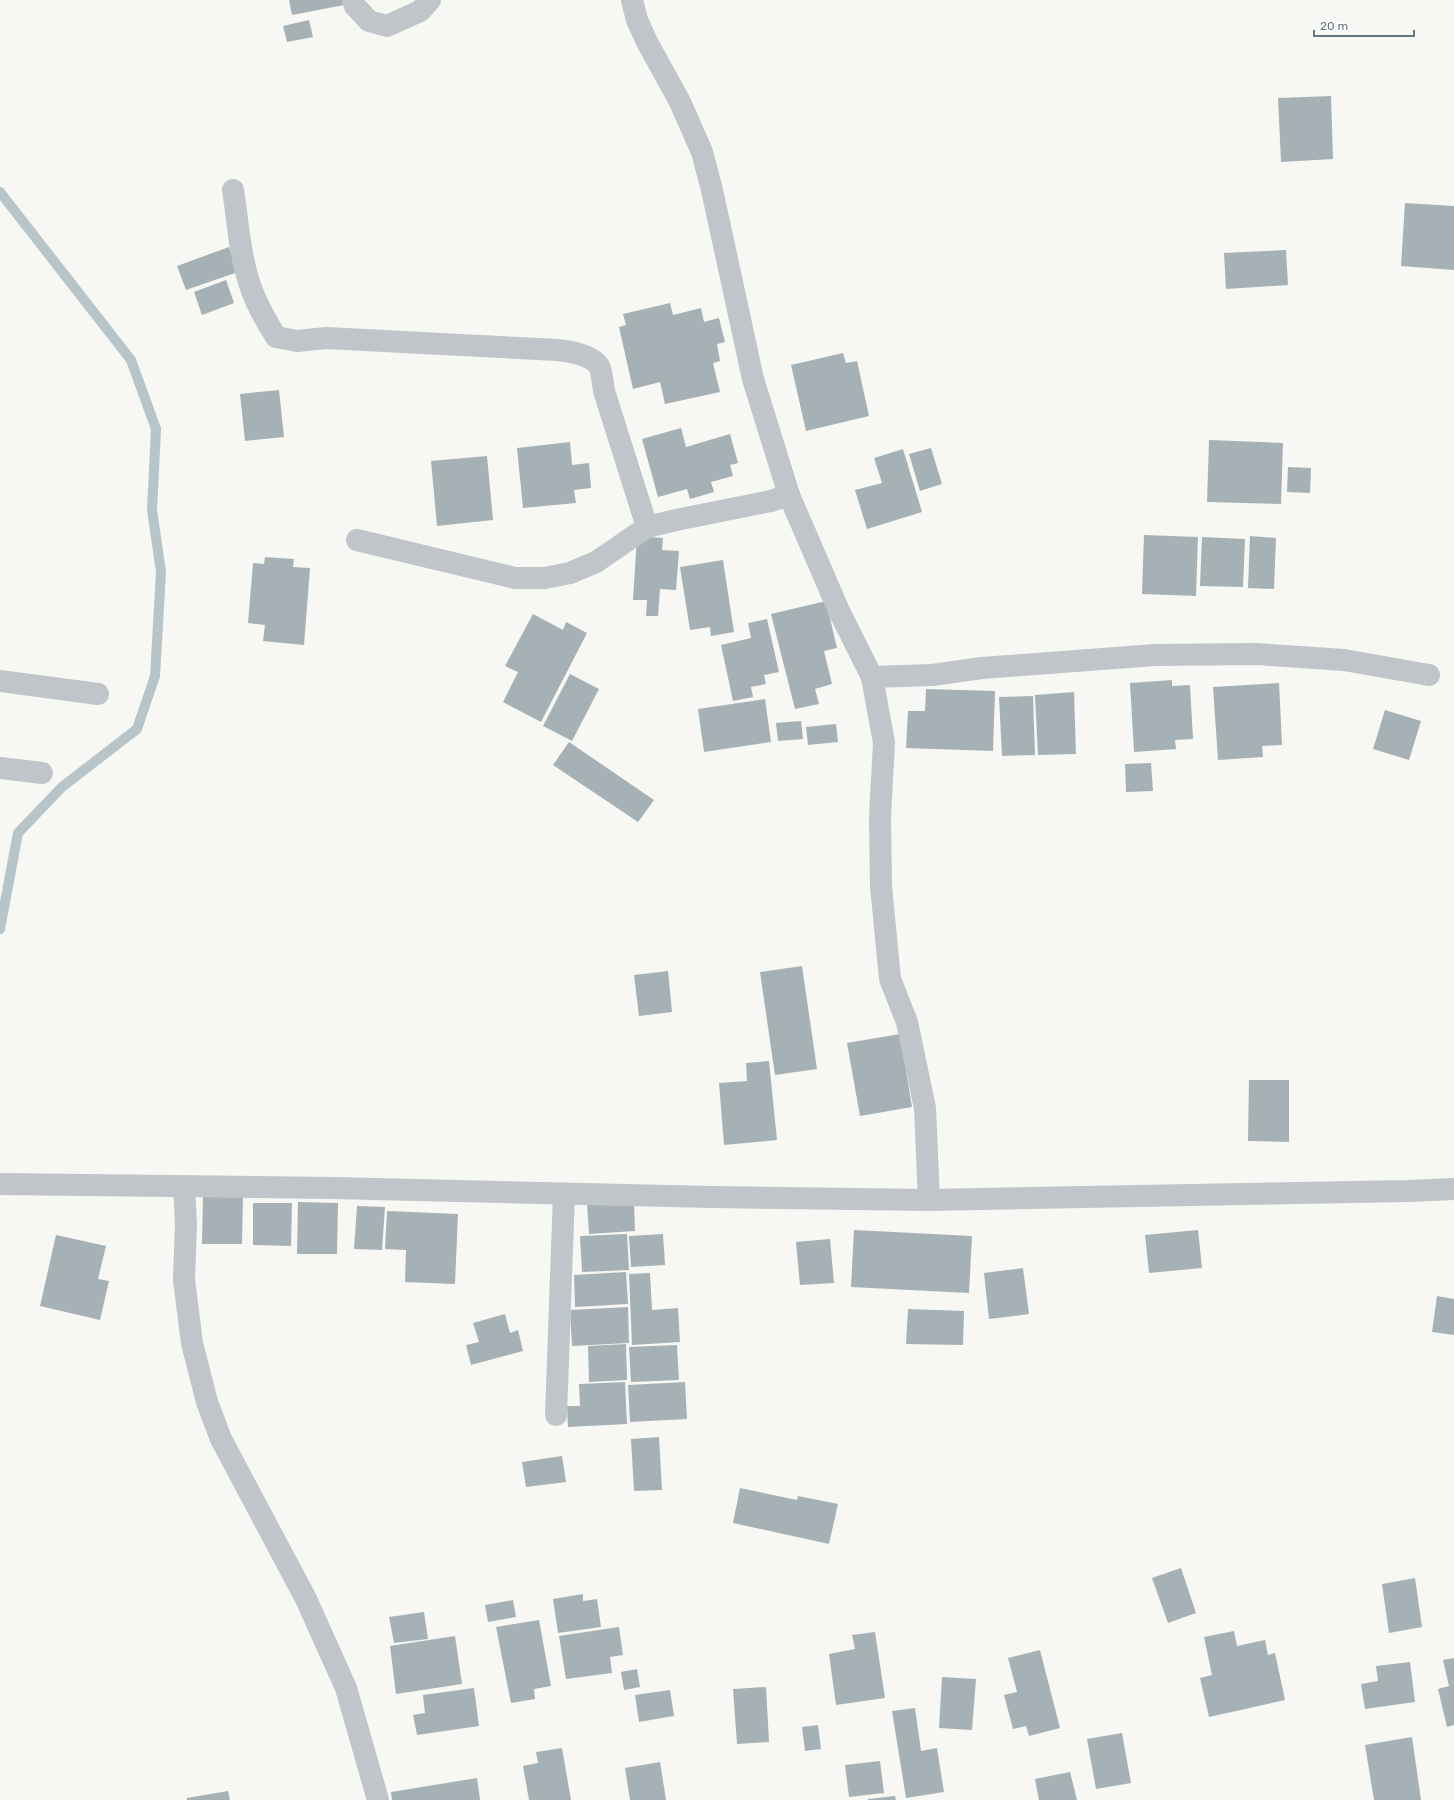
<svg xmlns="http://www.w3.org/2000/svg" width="1454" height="1800" font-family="Rubik,sans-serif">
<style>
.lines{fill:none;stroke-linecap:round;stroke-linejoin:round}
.stream{stroke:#b7c5c8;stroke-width:10}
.building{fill:#a6b1b5}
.minor{stroke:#bfc5c8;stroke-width:22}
.tertiary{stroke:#bfc5c8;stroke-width:22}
</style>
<rect width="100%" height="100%" fill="#f7f7f4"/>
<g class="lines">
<!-- stream -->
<path class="stream" d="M0,192L131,360L156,429L152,510L161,572L155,676L137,729L62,787L18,833L0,929"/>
</g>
<!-- building -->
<g class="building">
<path d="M289,0H343L344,5L292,15Z"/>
<path d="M309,20L313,37L287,42L283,26Z"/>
<path d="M1331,96L1333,159L1281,162L1278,98Z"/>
<path d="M1405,203L1454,206V270L1401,266Z"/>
<path d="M229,247L238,272L186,290L177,266Z"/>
<path d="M1286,250L1288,285L1226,289L1224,253Z"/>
<path d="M226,280L234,303L202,315L194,292Z"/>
<path d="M670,303L673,315L701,308L704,322L719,318L725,342L717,344L720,361L713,363L720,392L665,404L660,382L633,389L619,327L626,325L623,314Z"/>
<path d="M843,353L846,363L857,361L869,416L806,431L791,365Z"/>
<path d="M279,390L284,437L245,441L240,394Z"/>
<path d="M681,428L686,447L730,434L738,463L730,465L733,476L711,482L714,492L690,499L687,489L658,497L642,439Z"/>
<path d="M1209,440L1283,443L1281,504L1207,502Z"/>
<path d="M570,442L572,465L589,463L591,488L574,490L576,503L523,508L517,448Z"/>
<path d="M931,448L942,484L920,491L909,454Z"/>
<path d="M903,449L922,512L867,529L855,490L882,483L874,458Z"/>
<path d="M487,456L493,520L437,526L431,461Z"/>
<path d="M1288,467L1311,468L1310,493L1287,492Z"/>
<path d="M1144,535L1198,537L1196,596L1142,594Z"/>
<path d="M637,536L663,538L662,550L679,551L676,590L660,589L658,616H646L647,600H633Z"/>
<path d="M1250,536L1276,538L1274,589L1248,588Z"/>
<path d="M1202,537L1245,539L1243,587L1200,586Z"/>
<path d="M265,557L294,559L293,567L310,568L304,645L263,641L265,625L248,623L253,563L264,564Z"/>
<path d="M723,560L734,632L711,636L710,627L690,630L680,567Z"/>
<path d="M826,601L837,648L824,651L832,684L815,689L819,704L795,709L771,614Z"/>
<path d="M533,614L563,630L566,622L587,633L541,722L503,702L518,672L505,666Z"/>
<path d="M767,619L779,672L764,675L766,684L751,687L753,697L733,701L721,645L751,638L748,623Z"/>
<path d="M570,674L599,689L572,741L543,726Z"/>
<path d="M1172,680V686L1190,685L1193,739L1175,740L1176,749L1134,752L1130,683Z"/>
<path d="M1279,683L1282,745L1262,746L1263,757L1218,760L1213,687Z"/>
<path d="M926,689L995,691L993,751L906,748L908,711H925Z"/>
<path d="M1074,692L1076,754L1038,755L1035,695Z"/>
<path d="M1033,696L1035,755L1002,756L999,697Z"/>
<path d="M765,699L771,742L704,752L698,709Z"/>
<path d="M1385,710L1421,721L1409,760L1373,749Z"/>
<path d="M801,721L803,739L778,741L776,723Z"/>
<path d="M836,724L838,742L808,745L806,727Z"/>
<path d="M569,742L654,800L638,822L553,765Z"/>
<path d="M1151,763L1153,791L1126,792L1125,764Z"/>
<path d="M802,966L817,1069L775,1075L760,972Z"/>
<path d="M668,971L672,1012L639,1016L634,975Z"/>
<path d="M900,1034L912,1107L860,1116L847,1043Z"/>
<path d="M769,1061L777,1140L724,1145L719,1083L747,1081L746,1063Z"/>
<path d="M1249,1080H1289V1142L1248,1141Z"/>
<path d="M203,1197H243L242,1244H202Z"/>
<path d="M634,1201L635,1231L589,1234L587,1203Z"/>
<path d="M298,1202L338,1203L337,1254H297Z"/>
<path d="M253,1203H292L291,1246L253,1245Z"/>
<path d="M357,1206L385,1207L382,1250L354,1249Z"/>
<path d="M387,1211L458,1214L455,1284L405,1282L406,1250L385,1249Z"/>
<path d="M854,1230L972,1236L969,1293L851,1287Z"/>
<path d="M1198,1230L1202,1268L1149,1273L1145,1235Z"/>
<path d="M627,1234L629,1270L582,1272L580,1236Z"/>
<path d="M663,1234L665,1265L631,1267L629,1236Z"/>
<path d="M56,1235L106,1246L98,1279L109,1281L100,1320L40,1306Z"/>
<path d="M830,1239L834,1283L800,1285L796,1242Z"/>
<path d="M1023,1268L1029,1314L989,1319L984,1273Z"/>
<path d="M626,1272L628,1304L575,1307L574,1275Z"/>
<path d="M650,1273L652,1310L678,1308L680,1342L632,1345L629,1274Z"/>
<path d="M1437,1296L1454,1299V1335L1432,1332Z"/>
<path d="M628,1307L629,1343L572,1346L570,1310Z"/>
<path d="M908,1309L964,1311L963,1345L906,1344Z"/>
<path d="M505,1314L510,1333L518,1330L523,1351L471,1365L466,1345L479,1342L473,1323Z"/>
<path d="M626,1344L627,1380L589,1382L588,1346Z"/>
<path d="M677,1345L679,1380L631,1382L629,1347Z"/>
<path d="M625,1382L627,1424L568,1427L567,1406H580L579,1384Z"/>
<path d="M685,1382L687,1419L630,1422L628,1385Z"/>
<path d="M659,1437L662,1490L634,1491L631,1439Z"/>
<path d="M562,1456L566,1482L526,1487L522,1462Z"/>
<path d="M740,1488L797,1500L798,1496L838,1504L829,1544L733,1523Z"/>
<path d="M1181,1568L1196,1613L1168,1623L1152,1578Z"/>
<path d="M1415,1578L1422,1627L1389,1633L1382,1584Z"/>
<path d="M583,1594V1601L597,1599L601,1627L558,1633L553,1599Z"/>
<path d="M513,1600L516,1617L488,1622L485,1605Z"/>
<path d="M424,1612L428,1639L394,1643L389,1617Z"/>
<path d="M539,1620L551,1686L534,1689L535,1699L511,1703L496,1627Z"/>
<path d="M619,1627L623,1655L610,1657L612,1673L566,1679L559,1636Z"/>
<path d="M1234,1631L1237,1646L1265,1640L1268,1655L1275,1653L1285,1700L1209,1717L1200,1678L1212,1675L1204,1637Z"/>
<path d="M875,1632L885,1698L836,1705L829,1654L855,1649L852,1635Z"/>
<path d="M455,1636L462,1684L396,1694L390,1646Z"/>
<path d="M1040,1650L1060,1728L1029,1736L1026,1726L1013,1729L1004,1695L1017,1692L1008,1658Z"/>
<path d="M1454,1658V1725L1447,1727L1438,1689L1449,1686L1443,1660Z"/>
<path d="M1410,1662L1415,1702L1365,1709L1361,1684L1378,1681L1376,1666Z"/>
<path d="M637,1669L640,1687L624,1690L621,1672Z"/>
<path d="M942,1677L976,1679L972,1730L939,1728Z"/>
<path d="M766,1687L769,1742L737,1744L733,1689Z"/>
<path d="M474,1688L479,1726L417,1735L413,1715L425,1713L423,1695Z"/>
<path d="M670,1690L674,1716L639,1722L635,1695Z"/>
<path d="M915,1708L921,1751L937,1748L944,1792L906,1798L892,1711Z"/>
<path d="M818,1725L821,1749L805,1751L802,1727Z"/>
<path d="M1122,1733L1131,1783L1096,1789L1087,1739Z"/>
<path d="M1412,1737L1421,1800H1374L1365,1745Z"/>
<path d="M562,1748L571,1800H529L523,1766L538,1763L536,1752Z"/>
<path d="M880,1761L884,1793L849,1797L845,1765Z"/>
<path d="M660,1762L666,1800H630L625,1768Z"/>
<path d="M1070,1772L1077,1800H1039L1035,1779Z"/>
<path d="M477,1778L480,1800H392L391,1792Z"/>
<path d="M228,1791L230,1800H187V1798Z"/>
<path d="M895,1796L896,1800H868V1799Z"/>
</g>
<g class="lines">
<!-- minor -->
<g class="minor">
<path d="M353,0L355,6L369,21L387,26L420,11L430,0"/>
<path d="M632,0L637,20L647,42L680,102L702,152L712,190L753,379L789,495L839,611L872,677L884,743L880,817L881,886L890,979L907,1022L925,1108L929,1200"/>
<path d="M233,190C238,220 239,252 249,282C255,302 265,319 276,337L297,341L326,338L557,350C569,351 594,355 600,368C602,375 603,384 604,391L647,527"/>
<path d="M357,540L515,578H545L570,573L596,562L647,527L676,520L771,501L789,495"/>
<path d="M872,677L932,675L982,668L1155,655L1256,654L1344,660L1429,675"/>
<path d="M0,681L98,694"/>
<path d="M0,768L42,773"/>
<path d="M184,1187L186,1224L184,1280L192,1343L207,1402L221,1439L306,1599L346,1688L378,1800"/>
<path d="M556,1415L564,1194"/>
</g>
<!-- tertiary -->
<path class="tertiary" d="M0,1184L333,1188L712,1197L929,1200L1408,1191L1454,1189"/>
</g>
<!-- scale -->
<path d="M1314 30v6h100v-6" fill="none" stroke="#61767f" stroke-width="2"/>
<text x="1320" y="30" font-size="12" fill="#61767f" stroke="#ffffff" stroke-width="3" paint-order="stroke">20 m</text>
</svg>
